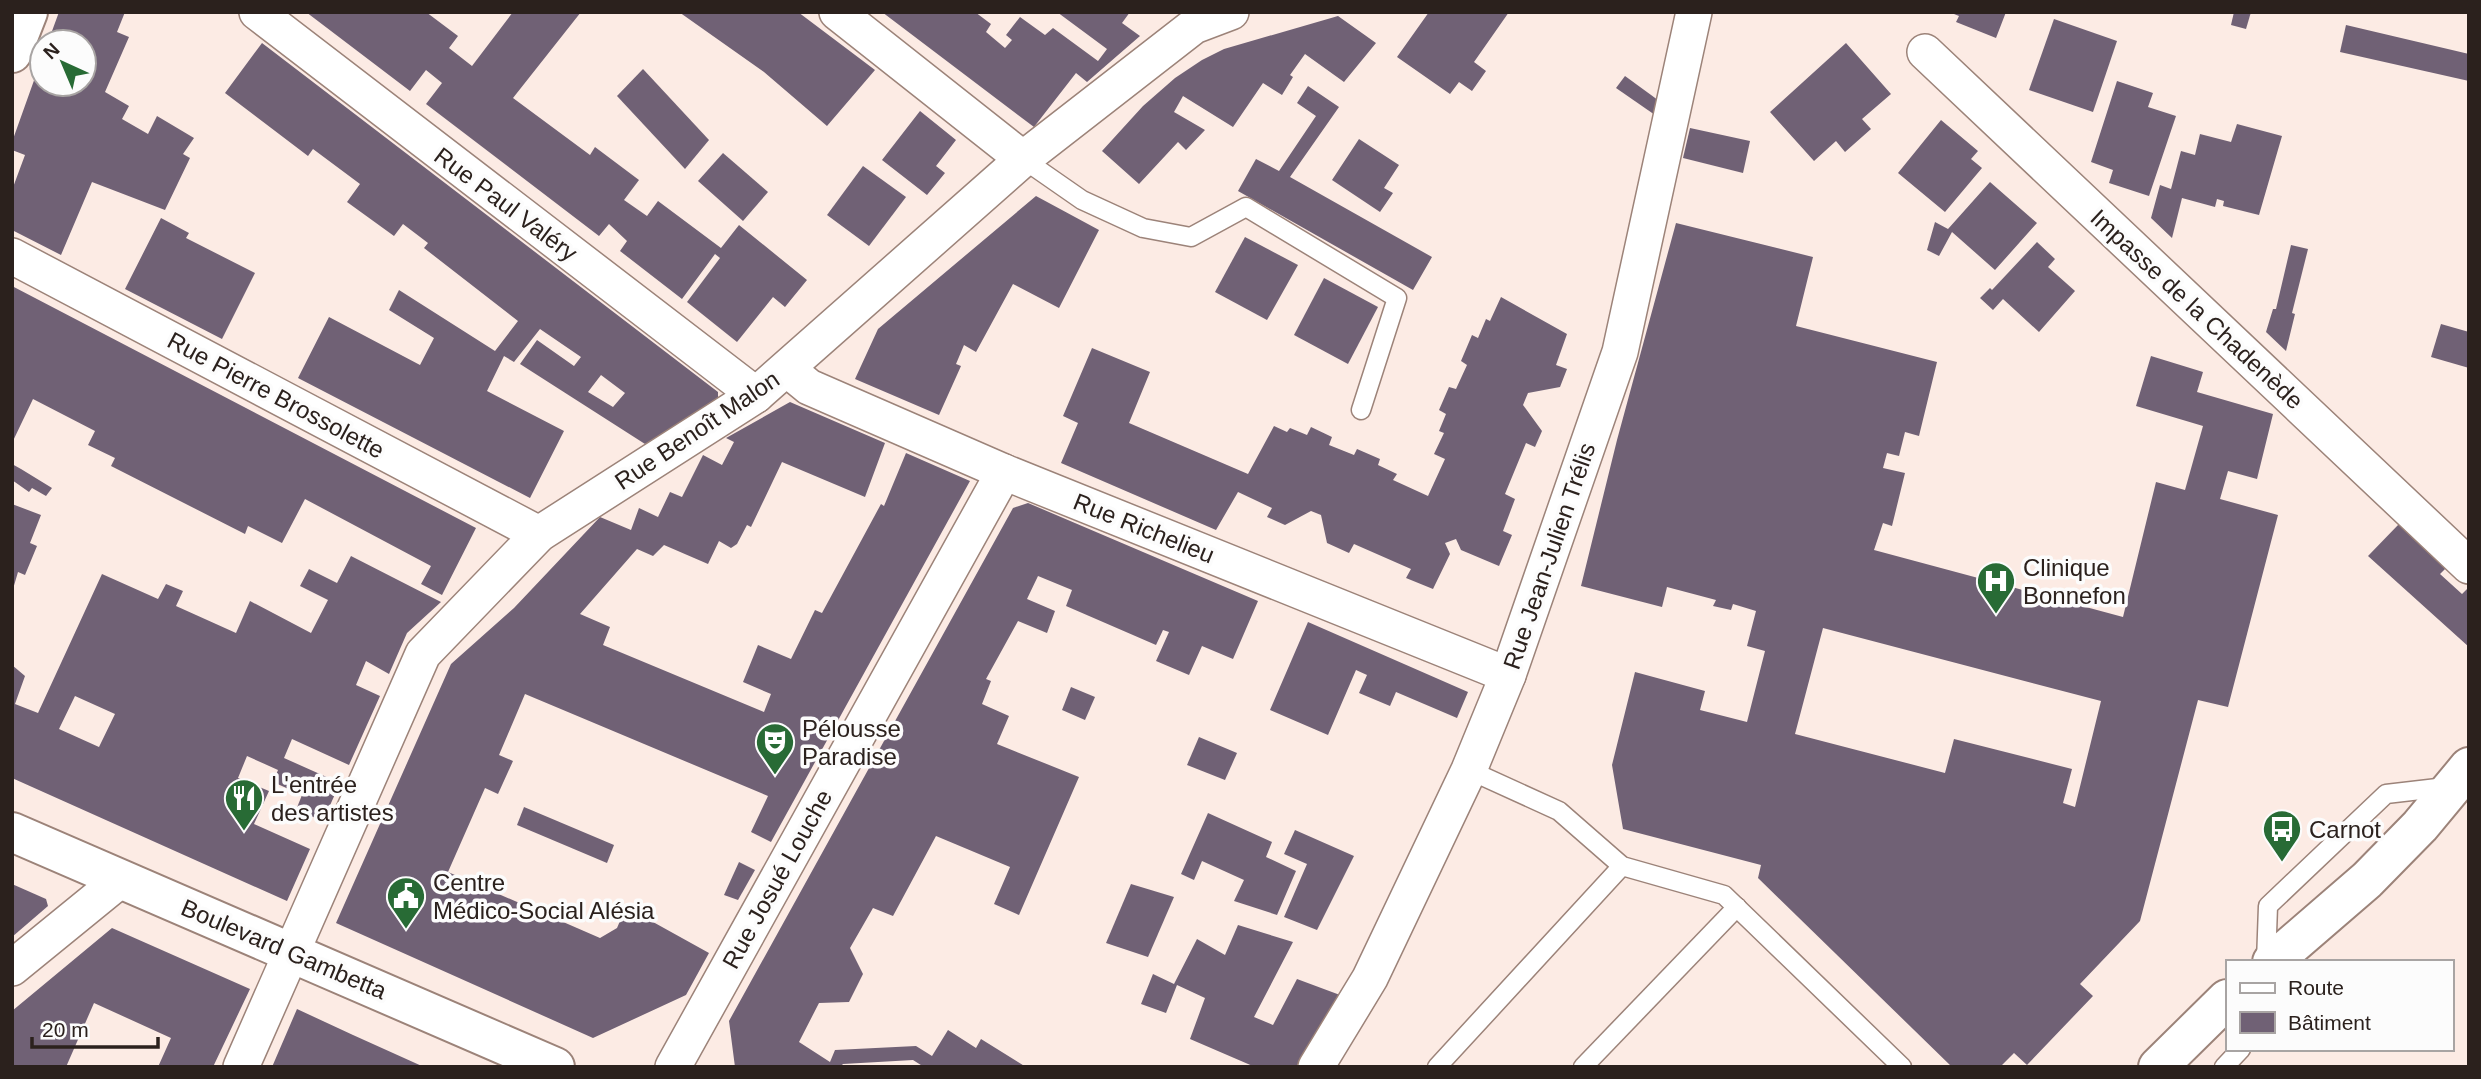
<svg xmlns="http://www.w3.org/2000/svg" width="2481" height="1079" font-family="Helvetica,sans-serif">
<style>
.building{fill:#706175;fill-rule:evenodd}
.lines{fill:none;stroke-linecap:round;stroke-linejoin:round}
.service-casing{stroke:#9c8379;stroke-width:21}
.minor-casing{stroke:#9c8379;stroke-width:38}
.tertiary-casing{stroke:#9c8379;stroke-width:42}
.secondary-casing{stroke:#9c8379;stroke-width:42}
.service{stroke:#fff;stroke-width:18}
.minor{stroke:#fff;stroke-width:35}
.tertiary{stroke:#fff;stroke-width:38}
.secondary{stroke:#fff;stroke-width:38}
.labels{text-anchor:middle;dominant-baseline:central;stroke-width:7;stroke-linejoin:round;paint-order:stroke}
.street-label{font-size:24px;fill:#2b211d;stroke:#fcfcfc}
.poi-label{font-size:24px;fill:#2b211d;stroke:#fcfcfc;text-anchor:start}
</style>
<rect width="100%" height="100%" fill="#fcebe4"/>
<!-- building -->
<g class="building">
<path d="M59,12H125L117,32L129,37L105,92L129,106L122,119L148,134L157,116L194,138L183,154L190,158L165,210L92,182L61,255L12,230V190L25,155L12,150V142L42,58V84H84V42H48Z"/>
<path d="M306,12H426L458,36L449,48L472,66L513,12H581L513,98L590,155L595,147L639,180L624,200L647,216L658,201L721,248L739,225L807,280L785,307L773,297L737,342L687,302L720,258L715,254L682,299L620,251L627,241L609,224L599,236L426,104L442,83L426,70L410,91Z"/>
<path d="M679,12H798L875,70L827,126L764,72Z"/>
<path d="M882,12H975L991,24L986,32L1005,48L1012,40L1006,35L1020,17L1045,35L1053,28L1098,61L1107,49L1057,12H1130L1122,23L1140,36L1087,82L1076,73L1034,127Z"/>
<path d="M1429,12H1509L1474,62L1486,71L1472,91L1459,82L1450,94L1397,57Z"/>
<path d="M1949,12H2006L1996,38L1956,22L1959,16Z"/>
<path d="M2234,12H2251L2246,29L2231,25Z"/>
<path d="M1338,16L1376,43L1344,82L1305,54L1290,75L1293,77L1282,95L1263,83L1233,127L1183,96L1174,112L1205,130L1186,150L1178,142L1139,184L1102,151L1143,106L1175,78L1202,60L1224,49Z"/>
<path d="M2054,19L2117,41L2093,112L2029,90Z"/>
<path d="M2346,25L2469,54V81L2340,52Z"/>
<path d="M262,43L718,392V401L645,444L520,364L537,340L574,366L581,357L540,329L514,362L504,356L487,391L564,431L530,498L298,378L329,317L420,365L434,338L389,310L399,290L495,351L518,321L424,248L428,243L403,224L394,236L347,202L360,184L313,149L308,156L225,93ZM601,375L625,393L613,407L588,392Z"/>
<path d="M1846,43L1891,94L1862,119L1871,129L1845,152L1836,141L1814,161L1770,112Z"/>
<path d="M643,69L709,140L685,169L617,96Z"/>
<path d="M1625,76L1662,103L1655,115L1616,88Z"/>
<path d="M2117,81L2153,93L2148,107L2176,116L2149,196L2109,183L2113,170L2091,162Z"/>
<path d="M1308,86L1339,107L1290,177L1432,257L1413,290L1238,191L1256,159L1279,171L1316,116L1297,103Z"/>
<path d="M920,111L956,140L936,166L945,173L927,195L882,160Z"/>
<path d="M1941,120L1978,151L1971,159L1982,168L1945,212L1898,173Z"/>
<path d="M2237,124L2282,136L2259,215L2223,206L2224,201L2217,199L2215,207L2182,198L2172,238L2151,218L2160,185L2171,189L2181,151L2195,155L2200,134L2231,142Z"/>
<path d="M1690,128L1750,141L1743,173L1683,158Z"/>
<path d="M1359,139L1399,165L1384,188L1393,193L1380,212L1332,180Z"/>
<path d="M723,153L768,192L743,221L698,181Z"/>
<path d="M863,166L906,197L869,246L827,215Z"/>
<path d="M1990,182L2037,223L1995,270L1952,232L1939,256L1927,250L1935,222L1948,229Z"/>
<path d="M1036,196L1099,230L1059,308L1013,284L976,352L964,345L956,364L961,366L939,415L855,379L878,329Z"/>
<path d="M161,218L189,233L186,238L255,273L222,339L125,289Z"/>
<path d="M1676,223L1813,257L1796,326L1937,362L1919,436L1905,432L1899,456L1887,453L1883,468L1905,473L1892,526L1883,523L1874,550L2123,617L2156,482L2185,490L2203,426L2136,406L2151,356L2203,372L2197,392L2273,414L2257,479L2228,471L2220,499L2278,515L2228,707L2198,700L2140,921L2080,984L2093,996L2027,1065L2014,1053L2000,1067H1952L1758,878L1761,865L1623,829L1612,765L1635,672L1705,691L1700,710L1747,722L1765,651L1747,646L1756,611L1733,604L1731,610L1713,606L1716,600L1667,587L1662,607L1581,586L1617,440ZM1823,628L2101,701L2075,807L2063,803L2072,769L1954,739L1945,773L1795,734Z"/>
<path d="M1245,237L1298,265L1267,320L1215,292Z"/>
<path d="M2037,242L2055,259L2048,267L2075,291L2039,332L2003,299L1993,310L1980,298L1990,288L1992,290Z"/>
<path d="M2291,245L2308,249L2292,313L2295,314L2286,351L2266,332L2273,309H2276Z"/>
<path d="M1324,278L1378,307L1348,364L1294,335Z"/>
<path d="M12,286L476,528L442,595L421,584L431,566L305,499L282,543L248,526L245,534L111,466L115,458L88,445L95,431L33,399L12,443Z"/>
<path d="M1501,297L1567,334L1556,365L1567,369L1560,387L1528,393L1523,405L1542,431L1535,447L1526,443L1505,494L1515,499L1503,531L1512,535L1499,566L1461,550L1456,539L1445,543L1450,554L1433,589L1406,578L1411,569L1354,544L1349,553L1327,543L1321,515L1311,511L1285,525L1267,517L1272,508L1238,492L1216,530L1061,463L1078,423L1063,416L1092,348L1150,372L1129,423L1248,474L1274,426L1287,432L1290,428L1307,435L1311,427L1332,437L1329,445L1354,455L1357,449L1380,459L1378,465L1397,474L1393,480L1428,496L1445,459L1434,454L1444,433L1439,431L1446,414L1439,410L1449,387L1456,389L1467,365L1461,361L1472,335L1478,338L1486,319L1490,321Z"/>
<path d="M2441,324L2469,332V368L2431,357Z"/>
<path d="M790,402L885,443L865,497L782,462L751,527L747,525L737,544L731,548L719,541L708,564L664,545L653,556L637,549L580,614L610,627L603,645L764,712L771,694L743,682L758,645L791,659L815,610L822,613L881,504L884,506L906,453L970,481L771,842L751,832L768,796L525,694L499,755L513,761L498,794L485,788L448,872L600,938L617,928L626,907L709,953L686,995L593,1038L336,923L451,664L514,608L600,517L631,530L639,508L658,517L670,492L682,497L703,455L722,465L734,442L726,438Z"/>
<path d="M12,464L21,469L52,488L46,496L32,488L29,492L12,480Z"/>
<path d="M1028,503L1258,601L1233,659L1202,646L1189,675L1156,661L1169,632L1163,630L1156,645L1066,606L1072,590L1038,576L1027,599L1055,611L1047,633L1018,621L986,679L991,681L982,704L1009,716L997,744L1079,777L1019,915L994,904L1010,867L936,836L893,916L873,908L850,948L863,974L849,1002L819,1003L799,1042L830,1062L835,1050L916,1046L932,1056L948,1030L976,1048L981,1039L1026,1067H924L913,1060L843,1064L840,1067H735L729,1021L1013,508Z"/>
<path d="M12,504L41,515L30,543L37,546L25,575L18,572L13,589Z"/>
<path d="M2399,524L2446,568L2440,574L2462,594L2469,587V647L2368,556Z"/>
<path d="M351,556L441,602L407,633L389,674L366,661L356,685L380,696L349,765L292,739L284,758L340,783L323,821L296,810L302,795L273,782L278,770L247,756L238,778L269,791L254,824L310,849L287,901L12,778V665L25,676L15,704L38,713L102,574L158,599L166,584L183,591L176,606L236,633L250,601L311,633L328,600L300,586L309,569L337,583ZM75,696L115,714L99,747L59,729Z"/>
<path d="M1308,622L1468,692L1457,718L1396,692L1390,706L1359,693L1367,675L1356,670L1328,735L1270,710Z"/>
<path d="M1071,687L1095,697L1085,720L1062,710Z"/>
<path d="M1199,737L1237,753L1225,780L1187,765Z"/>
<path d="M524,807L614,845L607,863L517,825Z"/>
<path d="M1208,813L1272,842L1266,857L1296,871L1277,915L1234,901L1244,880L1202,861L1194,880L1181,874Z"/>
<path d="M1295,830L1354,856L1317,930L1284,917L1307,864L1284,854Z"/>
<path d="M739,862L755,870L738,900L724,895Z"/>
<path d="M12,884L46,899L48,906L12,937Z"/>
<path d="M1131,884L1174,897L1148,957L1106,943Z"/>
<path d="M1238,925L1293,942L1254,1017L1273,1025L1297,979L1340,995L1296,1067H1255L1190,1039L1205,998L1177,985L1166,1013L1141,1004L1153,974L1174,984L1197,939L1225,955Z"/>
<path d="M112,928L250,989L213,1067H158L171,1038L94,1003L66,1067H12V1011Z"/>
<path d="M297,1009L353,1035L424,1067H272Z"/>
</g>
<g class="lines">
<!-- service casing -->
<g class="service-casing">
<g id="service">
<path d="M1023,159L1082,200L1143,228L1191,237L1246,207L1397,298L1361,410"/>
<path d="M1469,770L1559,811L1622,866L1724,895L1902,1067"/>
<path d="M2266,962L2268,906L2386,794L2446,787"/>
<path d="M1437,1067L1622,866"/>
<path d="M1583,1067L1737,907"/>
<path d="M2224,1067L2241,1049"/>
</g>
</g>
<!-- minor casing -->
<g class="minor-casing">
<g id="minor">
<path d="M257,12L756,395"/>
<path d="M837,12L1023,159"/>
<path d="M1925,52L2469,566"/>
<path d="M12,256L539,534"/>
<path d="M787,369L809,387L1004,472L1508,675"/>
<path d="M12,968L120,880"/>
<path d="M241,1067L423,654L539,534L756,395L1023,159L1194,26L1231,12"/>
<path d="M673,1067L1004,472"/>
<path d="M1316,1067L1370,978L1469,770L1508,675L1620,352L1694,12"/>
</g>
</g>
<!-- tertiary casing -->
<g class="tertiary-casing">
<g id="tertiary">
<path d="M12,53L28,12"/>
<path d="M12,832L555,1067"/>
</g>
</g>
<!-- secondary casing -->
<g class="secondary-casing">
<g id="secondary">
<path d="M2272,962L2367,880L2420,826L2469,767"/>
<path d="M2158,1067L2227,999"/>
</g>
</g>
<!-- service -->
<use href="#service" class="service"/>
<!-- minor -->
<use href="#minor" class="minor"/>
<!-- tertiary -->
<use href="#tertiary" class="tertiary"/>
<!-- secondary -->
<use href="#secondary" class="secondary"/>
</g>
<!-- icons -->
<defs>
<g id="hospital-pin" transform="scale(2.0125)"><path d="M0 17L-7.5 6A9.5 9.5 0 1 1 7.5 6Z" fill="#286b35" stroke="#fcfcfc"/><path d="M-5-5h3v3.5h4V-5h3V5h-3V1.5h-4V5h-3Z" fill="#fff"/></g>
<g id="theatre-pin" transform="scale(2.0125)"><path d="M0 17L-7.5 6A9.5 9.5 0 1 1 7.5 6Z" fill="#286b35" stroke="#fcfcfc"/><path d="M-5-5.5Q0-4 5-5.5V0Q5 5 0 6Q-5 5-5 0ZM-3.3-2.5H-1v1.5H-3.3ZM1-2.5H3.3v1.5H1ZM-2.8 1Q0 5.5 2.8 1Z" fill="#fff"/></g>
<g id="restaurant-pin" transform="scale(2.0125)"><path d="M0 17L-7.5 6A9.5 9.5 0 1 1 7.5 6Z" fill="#286b35" stroke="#fcfcfc"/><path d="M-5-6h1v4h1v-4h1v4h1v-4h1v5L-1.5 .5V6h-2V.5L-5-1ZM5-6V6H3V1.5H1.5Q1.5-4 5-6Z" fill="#fff"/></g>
<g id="bus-pin" transform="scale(2.0125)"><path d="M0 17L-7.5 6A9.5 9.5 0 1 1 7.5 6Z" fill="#286b35" stroke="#fcfcfc"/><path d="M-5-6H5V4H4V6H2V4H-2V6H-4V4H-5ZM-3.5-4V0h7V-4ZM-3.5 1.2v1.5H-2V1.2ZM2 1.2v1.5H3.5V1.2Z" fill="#fff"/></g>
<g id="civic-pin" transform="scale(2.0125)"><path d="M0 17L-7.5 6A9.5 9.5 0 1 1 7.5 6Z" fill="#286b35" stroke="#fcfcfc"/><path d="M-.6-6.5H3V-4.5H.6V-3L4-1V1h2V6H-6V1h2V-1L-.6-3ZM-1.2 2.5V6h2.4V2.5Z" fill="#fff"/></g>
</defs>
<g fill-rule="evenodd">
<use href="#hospital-pin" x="1996" y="581"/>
<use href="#theatre-pin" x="775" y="742"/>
<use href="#restaurant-pin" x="244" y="798"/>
<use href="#bus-pin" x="2282" y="829"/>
<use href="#civic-pin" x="406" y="896"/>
</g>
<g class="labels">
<!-- street labels -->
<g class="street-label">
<text transform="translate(506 204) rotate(37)">Rue Paul Valéry</text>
<text transform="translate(2197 309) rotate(43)">Impasse de la Chadenède</text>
<text transform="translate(276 395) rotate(28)">Rue Pierre Brossolette</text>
<text transform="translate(697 430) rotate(-34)">Rue Benoît Malon</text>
<text transform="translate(1144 528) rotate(22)">Rue Richelieu</text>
<text transform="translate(1549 556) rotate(-71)">Rue Jean-Julien Trélis</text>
<text transform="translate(777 879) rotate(-61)">Rue Josué Louche</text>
<text transform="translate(284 949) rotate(23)">Boulevard Gambetta</text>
</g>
<!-- poi labels -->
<g class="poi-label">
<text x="2023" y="567">Clinique<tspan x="2023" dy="28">Bonnefon</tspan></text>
<text x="802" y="728">Pélousse<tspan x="802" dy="28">Paradise</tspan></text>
<text x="271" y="784">L'entrée<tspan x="271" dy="28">des artistes</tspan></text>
<text x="2309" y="829">Carnot</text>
<text x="433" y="882">Centre<tspan x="433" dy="28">Médico-Social Alésia</tspan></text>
</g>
</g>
<!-- border -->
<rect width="2481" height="1079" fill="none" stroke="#2b211d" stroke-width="28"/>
<!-- legend -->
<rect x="2226" y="960" width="228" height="91" fill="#fcfcfc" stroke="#a8a4a3" stroke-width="2"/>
<rect x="2240" y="983" width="35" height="10" fill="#ffffff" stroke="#a8a4a3" stroke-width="2"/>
<text x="2288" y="995" font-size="21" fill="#2b211d">Route</text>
<rect x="2240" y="1012" width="35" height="21" fill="#706175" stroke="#a8a4a3" stroke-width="2"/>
<text x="2288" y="1030" font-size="21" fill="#2b211d">Bâtiment</text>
<!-- north arrow -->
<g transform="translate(63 63) rotate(316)"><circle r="33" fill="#fcfcfc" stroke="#a8a4a3" stroke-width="2"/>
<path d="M0-5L12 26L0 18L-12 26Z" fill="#286b35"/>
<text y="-10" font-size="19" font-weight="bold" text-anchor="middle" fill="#2b211d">N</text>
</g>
<!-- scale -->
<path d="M32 1037v10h126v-10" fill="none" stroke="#2b211d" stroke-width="3.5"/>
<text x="42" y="1037" font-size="21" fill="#2b211d" stroke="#fcfcfc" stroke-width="5" paint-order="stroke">20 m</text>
</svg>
